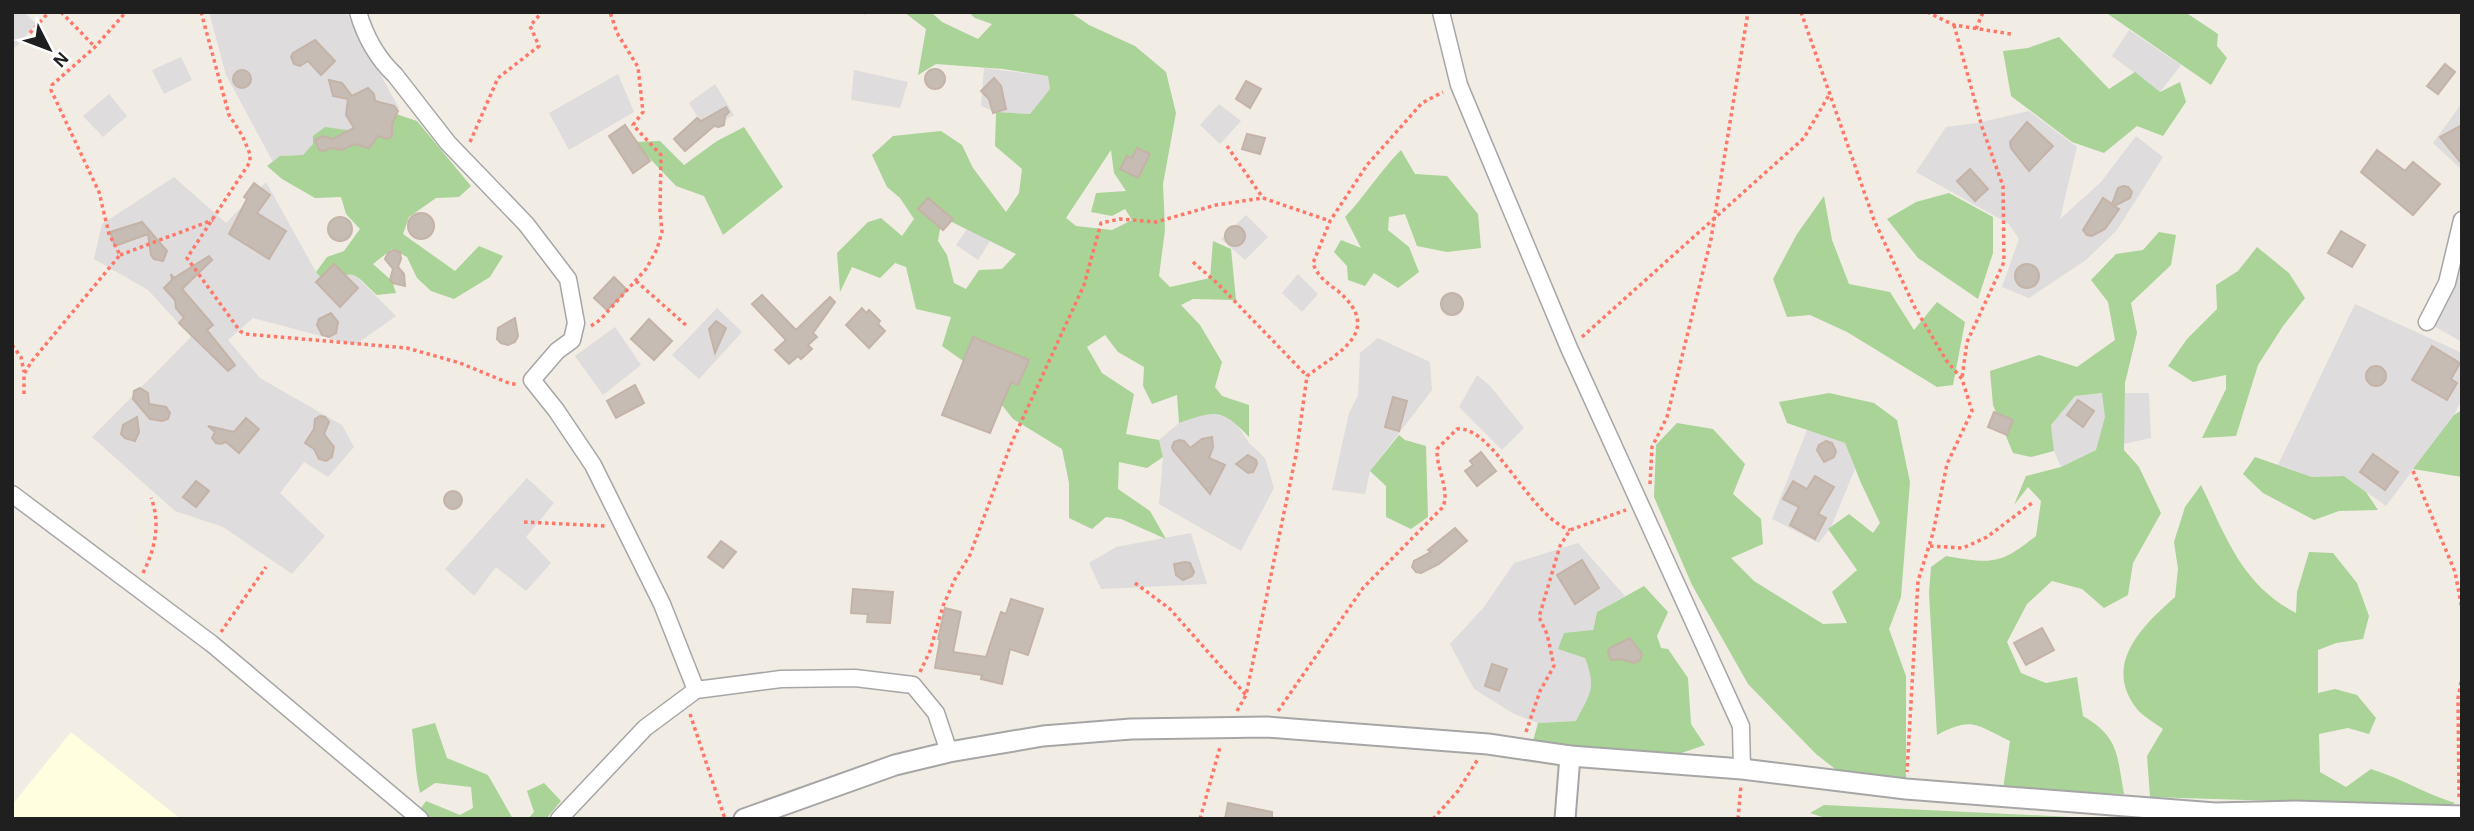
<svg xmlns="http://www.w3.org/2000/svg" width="2474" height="831" font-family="'Alegreya Sans',sans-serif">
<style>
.residential{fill:#dedcdc}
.education{fill:#ffffe0}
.forest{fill:#a9d397;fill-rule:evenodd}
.building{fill:#c6bcb4;stroke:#c4b3a6;stroke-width:2}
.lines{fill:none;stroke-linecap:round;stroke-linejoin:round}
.minor-casing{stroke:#a6a6a6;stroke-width:19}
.tertiary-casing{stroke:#a6a6a6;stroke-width:23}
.path{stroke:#ff7768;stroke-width:3.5;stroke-dasharray:3.5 3.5;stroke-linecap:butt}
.minor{stroke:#fff;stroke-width:16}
.tertiary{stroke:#fff;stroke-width:19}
</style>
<rect width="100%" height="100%" fill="#f1ede5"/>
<!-- residential -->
<g class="residential">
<path d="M12,12H24L36,24L12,51Z"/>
<path d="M209,12H346L399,108L363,130L313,144L303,155L281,156L273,162L226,75Z"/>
<path d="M2129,30L2181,65L2160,92L2112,56Z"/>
<path d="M181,57L192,80L164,94L152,70Z"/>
<path d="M984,68L1049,76L1050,89L1030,114L996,112L981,106Z"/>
<path d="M854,70L908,82L900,108L851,100Z"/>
<path d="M618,74L634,112L569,150L549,113Z"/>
<path d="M715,84L734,115L706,131L689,103Z"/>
<path d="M109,94L127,116L103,137L83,116Z"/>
<path d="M2462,103V170L2433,143Z"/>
<path d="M1219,104L1241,121L1220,144L1200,125Z"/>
<path d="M2029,111L2077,147L2060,219L2101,182L2136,136L2163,157L2117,230L2086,260L2029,298L2002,287L2019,239L2009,224L1916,172L1946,127L1977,123Z"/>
<path d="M174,177L226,223L266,182L316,272L324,283L347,273L354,274L396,316L355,345L253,318L228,340L260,378L342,425L354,447L328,477L304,462L280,493L325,536L292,574L223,527L175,511L92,437L191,337L148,290L94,259L102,224Z"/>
<path d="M1246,215L1268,237L1245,260L1221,239Z"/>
<path d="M967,229L990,241L978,260L956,245Z"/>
<path d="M2462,252V342L2434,326Z"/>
<path d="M1298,274L1318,294L1302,312L1282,293Z"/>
<path d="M2355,304L2462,353V399L2454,415L2386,506L2344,476L2312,477L2278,465Z"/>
<path d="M717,308L742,332L699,379L672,355Z"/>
<path d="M615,327L641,365L603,395L575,356Z"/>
<path d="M1378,338L1430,362L1432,390L1370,471L1365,494L1332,490L1349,413L1358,396L1360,353Z"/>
<path d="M1477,375L1490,386L1524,428L1502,450L1459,407Z"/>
<path d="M2103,393H2149L2151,438L2096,450L2061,467L2054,451L2051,425L2075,396Z"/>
<path d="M1209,412L1233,419L1249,443L1265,458L1274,488L1241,551L1159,504L1163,457L1159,440L1179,423Z"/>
<path d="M1807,430L1845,443L1855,469L1831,527L1819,543L1772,519Z"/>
<path d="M527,478L554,503L526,537L551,563L526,591L496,567L474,596L445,569Z"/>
<path d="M1191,533L1207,584L1101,589L1089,563L1116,547Z"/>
<path d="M1578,543L1625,596L1597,612L1585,658L1593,679L1590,694L1576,721L1538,723L1514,714L1474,689L1450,644L1484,607L1514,563Z"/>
</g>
<!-- education -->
<path class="education" d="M71,732L181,819H12V805Z"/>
<!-- forest -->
<g class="forest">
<path d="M904,12H931L942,22L978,39L992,24L975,18L968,12H1070L1089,25L1135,46L1166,72L1176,113L1163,184L1165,230L1159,276L1170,287L1210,278L1213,241L1231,249L1236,300L1193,299L1181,305L1200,325L1222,362L1215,387L1222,396L1249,405V437C1222,408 1215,410 1179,423L1177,395L1152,404L1143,386L1144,367L1118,352L1105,335L1087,347L1102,373L1134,394L1126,434L1159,440L1163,457L1147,468L1119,462L1118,489L1150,511L1166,539L1121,519L1106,517L1092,529L1069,518V483L1062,449L1013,419L973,368L942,346L951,317L916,309L906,267L895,263L880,278L852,267L840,292L837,253L868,222L881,218L902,236L914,219L900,198L887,187L872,155L893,136L941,131L962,145L973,168L1006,212L1019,193L1022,169L995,146L996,112L1030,114L1050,89L1048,76L1003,69L936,64L918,75L926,29ZM1111,150L1114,173L1126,191L1096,193L1091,212L1112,216L1125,209L1132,220L1112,230L1076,226L1066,218ZM942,217L1016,254L1002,269L979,270L966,289L954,283L947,255L938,241Z"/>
<path d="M2105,12H2185L2218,34L2217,46L2227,58L2211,85Z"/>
<path d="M2059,37L2109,89L2135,72L2160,92L2180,82L2186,102L2163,136L2137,126L2104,153L2072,142L2011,96L2003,51L2028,48Z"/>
<path d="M393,113L417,121L471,186L459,197L436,198L409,217L403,234L455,271L479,246L503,256L490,277L454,299L431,291L417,278L407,257L392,249L373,264L392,281L396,293L377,295C353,273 356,268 325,283L316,272L327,257L344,251L360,229L346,214L341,197L315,198L282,179L267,166L280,156L303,155L313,144V136L325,127L354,131Z"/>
<path d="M744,127L783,187L723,235L704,196L676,186L634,142L660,141L684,165L717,141Z"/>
<path d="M1401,150L1415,174L1447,176L1478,214L1481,248L1447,252L1417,246L1405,214L1389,217L1388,230L1409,247L1419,272L1398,288L1374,273L1365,286L1348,280L1347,266L1334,252L1341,240L1361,248L1345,217C1365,196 1380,171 1401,150Z"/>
<path d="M1949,193L1993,217V253L1978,299L1918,258L1887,219L1916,202Z"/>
<path d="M1824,196L1832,240L1849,284L1890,292L1914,330L1937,302L1965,322L1953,385L1937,387L1847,332L1810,315L1787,317L1773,279L1797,234Z"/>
<path d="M2159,232L2176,235L2171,265L2131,303L2137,333L2125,383L2124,450L2139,467L2161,513L2133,563L2128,595L2104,608L2082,589L2052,581L2027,604L2007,642L2021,673L2046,683L2077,677L2083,716C2120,737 2117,757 2124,794L2003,789L2010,741C1976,725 1973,716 1937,735L1929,593L1931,567L1946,556C1992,564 2000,565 2036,536L2041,501L2028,487L2014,505L2026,476L2061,467L2096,450L2105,417L2102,393L2075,396L2051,425L2054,451L2031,457L2013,453L1993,405L1990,371L2039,355L2077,367L2115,340L2108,302L2091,280L2116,254L2143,250Z"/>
<path d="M2257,247L2289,273L2305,298L2283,326L2258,365L2236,436L2202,438L2226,389V375L2193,382L2168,366L2187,339L2217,309L2216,285L2238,271Z"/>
<path d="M1829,393L1874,403L1897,420L1910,482L1901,597L1889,629L1906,676V784L1839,772L1816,754L1748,684L1692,585L1654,497L1656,445L1677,423L1713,429L1745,464L1733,494L1761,519L1763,544L1731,558L1754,581L1823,624L1847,623L1832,592L1857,570L1828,529L1849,514L1873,533L1880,523L1861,483L1845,443L1787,423L1779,402Z"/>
<path d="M2462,410V477L2413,469L2454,415Z"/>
<path d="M1399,435L1405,440L1426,446L1428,517L1411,529L1386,517V486L1370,471Z"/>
<path d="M2255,457L2312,477L2344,476L2366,492L2378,510L2339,511L2314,520L2263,493L2243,474Z"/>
<path d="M2201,485C2226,537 2242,585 2296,613L2297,592L2309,552L2333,553L2357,583L2369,616L2363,639L2336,643L2318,650V693L2335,689L2357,695L2376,718L2369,734L2348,728L2319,734L2320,772L2346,787L2371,769C2400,778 2426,794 2455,803L2436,813L2278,801L2150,797L2147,756L2163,729C2155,723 2144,717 2137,709C2102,665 2142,626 2175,597L2178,569L2174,542L2185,507Z"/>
<path d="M1644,586L1668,612L1657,636L1661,648L1668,649L1688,678L1691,724L1705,745L1667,758L1531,748L1538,723L1576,721C1590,693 1597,689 1585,658L1558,649L1564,633L1593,630L1597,612Z"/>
<path d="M435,723L447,758L488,775L513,819H429L419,811L426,801L460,815L473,808L471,787L435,783L420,793C415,772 415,751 412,729Z"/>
<path d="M544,783L561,801L546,819H528L534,812L527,791Z"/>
<path d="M1824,805L2113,819H1828L1810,813Z"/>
</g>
<!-- building -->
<g class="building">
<path d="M315,40L335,61L321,75L308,61L300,66L294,64L291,57L293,53Z"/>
<path d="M2445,64L2455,72L2438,94L2427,86Z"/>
<circle cx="935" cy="79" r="10"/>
<circle cx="242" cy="79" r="9"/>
<path d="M994,78L1001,86L1006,109L993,113L989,99L981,91Z"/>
<path d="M329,80L342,83L352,96L368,88L374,94L375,101L394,106L398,111L392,124V136L387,139L378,136L369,148L354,144L342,150L331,148L324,151L319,150L315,140L323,136L333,139L354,128L346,115L348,99L333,96Z"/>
<path d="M1246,81L1261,89L1250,108L1236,99Z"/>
<path d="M726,107L729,112L725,116L724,125L719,127L714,126L685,151L674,139L697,118L701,121Z"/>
<path d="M2027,122L2053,146L2029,171L2011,148L2010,142Z"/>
<path d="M625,125L650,161L633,173L609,136Z"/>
<path d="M2462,125V164L2440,137Z"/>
<path d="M1247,134L1265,138L1260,154L1242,149Z"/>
<path d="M1137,148L1150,154L1138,178L1120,169L1127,156L1132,158Z"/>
<path d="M2377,150L2405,171L2413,162L2440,184L2413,215L2361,172Z"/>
<path d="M1970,169L1988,189L1975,201L1957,181Z"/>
<path d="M254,183L270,195L257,213L286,231L269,259L229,234L247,199L244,197Z"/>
<path d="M2123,186L2128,187L2132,192L2130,198L2114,206L2119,209L2105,229L2092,236L2087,235L2083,230L2103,198L2112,204L2118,188Z"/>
<path d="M928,198L953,219L943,230L918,209Z"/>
<circle cx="421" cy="226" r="13"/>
<circle cx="340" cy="229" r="12"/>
<path d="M142,222L167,251L163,261L154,259L151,255L148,234L115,246L110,232Z"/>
<circle cx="1235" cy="236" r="10"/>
<path d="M2341,231L2365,245L2352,267L2328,253Z"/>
<path d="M393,250L400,252L401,259L398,267L404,274L405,286L393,283L390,280L393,269L385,259L388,253Z"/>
<path d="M209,256L212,260L182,289L213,325L207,330L235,365L228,371L179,323L184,318L176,308L175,300L164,288L172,280L171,274L174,278Z"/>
<path d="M334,264L358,288L340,307L316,282Z"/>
<circle cx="2027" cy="276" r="12"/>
<path d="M614,277L627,290L607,310L594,298Z"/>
<circle cx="1452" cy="304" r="11"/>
<path d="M762,295L796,330L830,297L835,302L813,333L817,337L808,345L812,349L801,359L798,356L789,364L775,350L786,340L752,304Z"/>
<path d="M862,308L866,313L869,310L880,321L878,324L885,331L869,348L846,325Z"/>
<path d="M331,313L338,322L336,333L329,337L322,335L317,325L319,319Z"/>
<path d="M515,318L518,336L515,342L508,345L501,343L497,339L498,328Z"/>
<path d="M649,319L672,341L654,360L631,339Z"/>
<path d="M716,321L726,328L715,353L709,329Z"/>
<path d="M973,337L1029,360L1018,385L1011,382L990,433L942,415Z"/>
<path d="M2432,346L2460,363L2451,379L2457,383L2447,400L2412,380Z"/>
<circle cx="2376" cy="376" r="10"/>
<path d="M635,385L644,403L616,418L607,401Z"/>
<path d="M140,388L148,393L149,404L166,407L170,413L168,419L162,421L150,419L133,399L134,391Z"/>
<path d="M1393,397L1407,401L1399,431L1385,427Z"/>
<path d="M2078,400L2094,411L2083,427L2067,415Z"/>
<path d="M1994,412L2013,420L2007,435L1988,427Z"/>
<path d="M320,416L325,417L329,422L324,434L334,447L332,457L326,461L319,459L314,449L305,443L314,429L315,419Z"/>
<path d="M137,417L139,432L135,441L125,438L121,434L123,425Z"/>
<path d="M246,418L259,429L239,453L226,442L221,444L216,443L212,438L215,432L208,426L234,432Z"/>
<path d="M1212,437L1213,447L1209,458L1225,465L1210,494L1173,450L1172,447L1174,442L1179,440L1184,441L1190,448L1202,439Z"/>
<path d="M1826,441L1832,443L1836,451L1834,457L1824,462L1817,450L1819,445Z"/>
<path d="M1481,452L1496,471L1477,486L1465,471L1473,465L1470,461Z"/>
<path d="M2373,454L2398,472L2385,490L2360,472Z"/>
<path d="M1248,455L1256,460L1257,464L1253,472L1248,473L1236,464Z"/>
<path d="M1815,476L1834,487L1818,514L1826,518L1815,539L1790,525L1799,507L1783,499L1793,481L1807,489Z"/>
<path d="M196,481L209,491L196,507L183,497Z"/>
<circle cx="453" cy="500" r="9"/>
<path d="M1455,528L1467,541L1439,564L1421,573L1416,572L1412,567L1414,561L1431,552L1428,550Z"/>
<path d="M721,541L736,552L723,568L708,557Z"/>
<path d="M1582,560L1599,588L1575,604L1557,575Z"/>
<path d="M1185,562L1190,563L1194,572L1192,576L1183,580L1176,575L1174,564Z"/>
<path d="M853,589L893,592L890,623L867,622L868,614L851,613Z"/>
<path d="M1011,599L1043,609L1028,655L1010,649L1002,684L981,679L982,675L935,668L940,640L938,639L945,608L961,612L953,652L986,657L1001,612L1006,614Z"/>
<path d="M2042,628L2054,650L2026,665L2014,643Z"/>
<path d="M1630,638L1642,654L1640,660L1634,663L1620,659L1611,660L1608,653L1610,648Z"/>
<path d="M1492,664L1507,669L1499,691L1485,686Z"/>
<path d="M1228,803L1272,812V819H1225Z"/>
</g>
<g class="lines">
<!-- minor casing -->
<g class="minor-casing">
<g id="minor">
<path d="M358,12C365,36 377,58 395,75L448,143L526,224L568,279L576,323L572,340L557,351L532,380L556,410L593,465L662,604L696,690"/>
<path d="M1441,12L1459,85L1569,348L1741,726L1742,769"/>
<path d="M2427,322L2447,283L2462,220"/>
<path d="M12,494L212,644L420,819"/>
<path d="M559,819L645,728L696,690L781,679L855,678L913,685L936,713L949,752"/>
</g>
</g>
<!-- tertiary casing -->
<g class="tertiary-casing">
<g id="tertiary">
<path d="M744,819L895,765L949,752L1043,736L1131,729L1267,727L1488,744L1570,756L1742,769L1906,789L2215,813L2295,811L2462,816"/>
<path d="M1565,819L1570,756"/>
</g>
</g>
<!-- path -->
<g class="path">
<path d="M61,12L95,47"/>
<path d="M201,12L229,115L242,135L250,154V162L187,258L240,331L245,334L407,348L460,363L511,384H517"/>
<path d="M864,12L866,13"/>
<path d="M1801,12L1874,220L1914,306L1946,360L1962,379L1972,411L1947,464L1933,533L1918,581L1907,772"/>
<path d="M1927,12L1954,25L2011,34"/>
<path d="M1954,25L1982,127L2003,186L2004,262L1967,342L1962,378"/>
<path d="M1976,29L1983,12"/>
<path d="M30,33L49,12"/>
<path d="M470,142L498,78L539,46L530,26L542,12"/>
<path d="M1227,146L1263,198"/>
<path d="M120,255L213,220"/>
<path d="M1193,262L1218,284L1307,376"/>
<path d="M636,281L688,327"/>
<path d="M591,326L600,320L646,269L657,249L662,232L660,211L661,155L633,125L643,112L638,67L617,33L610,12"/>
<path d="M1582,337L1804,138L1829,95"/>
<path d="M12,345L21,357L24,372"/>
<path d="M24,394V374L32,361L120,255L109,234L99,192L51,90L52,85L95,47L126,12"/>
<path d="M2413,471L2455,572L2462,609"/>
<path d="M1650,484L1652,447L1667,417L1711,239L1748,12"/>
<path d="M524,522L606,526"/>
<path d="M1930,546L1963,548L1987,537L2032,503"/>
<path d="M143,573C155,549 161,523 151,498"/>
<path d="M1135,583L1170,609L1246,695"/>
<path d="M221,632L266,567"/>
<path d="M920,672L930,651L943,606L955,579L970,555L1011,444L1084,285L1101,223L1120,219L1156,222L1216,205L1263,198L1330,221"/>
<path d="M1237,711L1246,695L1296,455L1307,376C1339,352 1384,331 1338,291C1327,283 1317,276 1313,263L1330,221L1367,165L1422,103L1443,92"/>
<path d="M1278,711L1363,588L1443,507C1450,490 1436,468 1437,449L1457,429C1493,425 1529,516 1570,530"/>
<path d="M690,714L725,819"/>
<path d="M1526,732L1540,691L1554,666L1547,634L1539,617L1560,546L1570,530L1626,510"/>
<path d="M2459,797L2458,698L2462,677"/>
<path d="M1200,819L1220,747"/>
<path d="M1433,819L1458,791L1478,759"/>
<path d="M1738,819L1741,785"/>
</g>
<!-- minor -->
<use href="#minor" class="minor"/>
<!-- tertiary -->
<use href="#tertiary" class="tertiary"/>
</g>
<!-- border -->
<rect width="2474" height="831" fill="none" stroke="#1f1f1f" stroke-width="28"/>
<!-- north arrow -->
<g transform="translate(49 49) rotate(132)" stroke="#ffffff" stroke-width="5" paint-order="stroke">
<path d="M0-5L12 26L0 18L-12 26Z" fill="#1f1f1f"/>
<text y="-10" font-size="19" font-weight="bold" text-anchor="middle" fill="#1f1f1f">N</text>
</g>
</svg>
